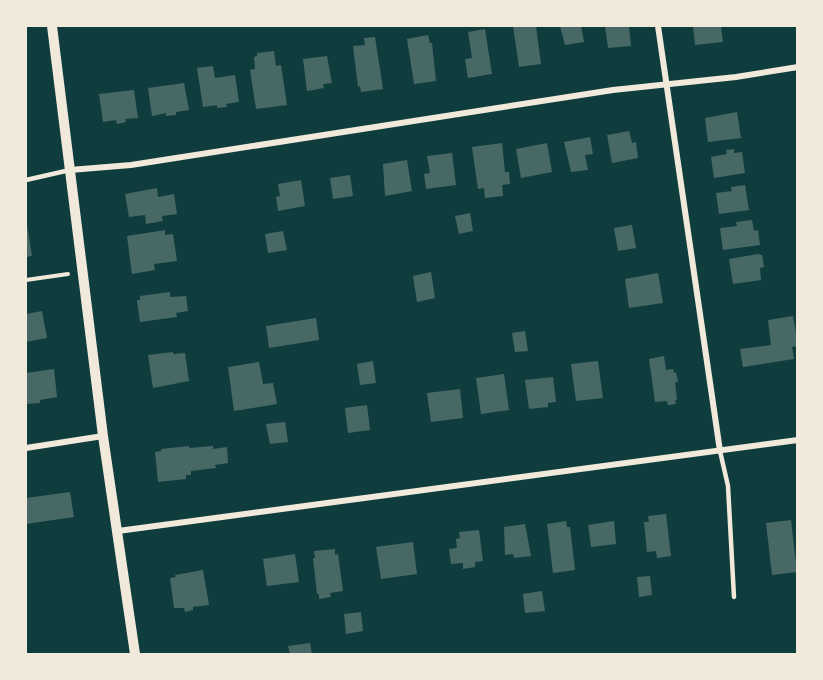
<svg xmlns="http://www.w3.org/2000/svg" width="823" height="680" font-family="'Alegreya Sans',sans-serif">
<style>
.building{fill:#486865}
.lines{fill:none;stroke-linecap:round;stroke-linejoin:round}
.path{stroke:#f1e9da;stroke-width:4}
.service{stroke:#f1e9da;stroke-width:4.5}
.minor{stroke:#f1e9da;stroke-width:6}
.tertiary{stroke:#f1e9da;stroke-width:10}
</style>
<rect width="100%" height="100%" fill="#0f3d3e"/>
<!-- building -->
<g class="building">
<path d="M513,26H536L541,64L519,67Z"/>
<path d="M560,26H581L584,42L565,45Z"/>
<path d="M605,26H629L631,46L608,48Z"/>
<path d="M693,26H721L723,42L695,45Z"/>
<path d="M485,29L492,74L468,78L465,59L472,58L468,32Z"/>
<path d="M428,35L430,43H432L436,81L414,84L407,39Z"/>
<path d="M375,37L383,89L361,92L360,86L358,87L353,46L365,45L364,38Z"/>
<path d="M274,51L276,66L281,65L287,105L256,109L250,70L255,69L254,57L257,56V53Z"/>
<path d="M327,56L332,83L323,84L324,88L307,91L303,59Z"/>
<path d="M213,66L215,78L235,75L239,102L226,104L227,107L217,108V105L203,107L197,68Z"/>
<path d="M184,83L189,110L176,112V115L166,116V113L152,116L148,88Z"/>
<path d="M134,90L138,118L125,119L126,122L117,124L116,120L103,122L99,94Z"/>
<path d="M737,112L741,138L708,142L705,118Z"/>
<path d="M629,131L632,143L636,142L638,158L612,163L607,135Z"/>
<path d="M590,137L593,154L585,155L588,170L571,172L564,142Z"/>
<path d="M502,143L505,172H509L510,184L502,185L503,196L485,198L484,188L478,189L472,147Z"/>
<path d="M547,143L552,172L521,178L516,149Z"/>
<path d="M734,149V153L742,152L745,173L714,178L711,157L727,154L726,150Z"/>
<path d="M452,153L456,185L426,189L424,174L430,173L427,156Z"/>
<path d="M407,160L412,191L385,196L383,164Z"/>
<path d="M350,175L353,196L333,199L330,178Z"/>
<path d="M301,180L305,206L278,211L276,197L280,196L278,184Z"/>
<path d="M745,185L749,210L719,214L716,193L732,191L731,187Z"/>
<path d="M157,188L158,197L174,194L177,214L162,216L163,221L146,224L145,215L129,217L125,194Z"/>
<path d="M470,213L473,231L459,234L455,216Z"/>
<path d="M752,220L754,231L758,230L760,245L723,250L720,228L737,226L736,222Z"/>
<path d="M27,225L32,256L26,257V226Z"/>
<path d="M632,225L636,248L618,251L614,228Z"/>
<path d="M165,230V235L173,234L177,261L154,264L155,270L132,274L127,236Z"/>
<path d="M283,231L287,250L268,253L265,234Z"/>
<path d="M758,254L762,255L764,267L760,268L761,280L733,284L729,259Z"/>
<path d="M431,272L435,298L417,302L413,276Z"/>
<path d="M658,273L663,303L629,308L625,279Z"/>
<path d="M170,292V297L186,296L188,311L176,313L177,317L140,322L137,300H140V296Z"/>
<path d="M42,311L47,338L26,342V314Z"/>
<path d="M793,316L798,344V346L792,347L794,359L743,367L740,349L771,345L768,320Z"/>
<path d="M316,318L319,340L269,348L266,326Z"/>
<path d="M525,331L528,351L515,352L512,333Z"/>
<path d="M173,352V354L185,353L189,381L153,388L148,355Z"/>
<path d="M664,356L666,370L673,369L674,373L676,372L678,382H675L677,400H675L676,404L668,405L667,401L655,402L649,359Z"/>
<path d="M373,361L376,383L360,385L357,364Z"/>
<path d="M598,361L603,398L576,401L571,364Z"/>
<path d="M259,362L263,384L273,383L277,404L234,411L228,367Z"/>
<path d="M54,369L57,397L40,400V403L26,404V373Z"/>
<path d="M504,374L509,410L481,414L476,378Z"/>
<path d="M553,377L556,402L548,403V407L529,409L525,380Z"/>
<path d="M460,389L463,418L431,422L427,393Z"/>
<path d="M367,405L370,430L348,433L345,408Z"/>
<path d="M285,422L288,442L270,444L266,424Z"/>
<path d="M189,446V448L213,446V449L227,447L228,463L215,465L216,468L191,471V475H186V479L158,482L155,452L161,451V449Z"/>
<path d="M70,492L74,517L26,524V498Z"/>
<path d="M666,514L671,556L657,558L656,551L647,552L644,522H649L648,516Z"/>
<path d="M791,520L797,572L772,575L766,523Z"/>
<path d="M566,521L567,527H570L575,570L553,573L547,524Z"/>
<path d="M614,521L616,544L591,547L588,525Z"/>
<path d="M525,524L531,556L514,558L513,554L505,555L504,527Z"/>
<path d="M479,530L483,561L475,562V567L463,569V563L451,564L449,549L457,548L456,539L460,538L459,532Z"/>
<path d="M413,542L417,574L381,579L376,547Z"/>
<path d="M335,549V555L338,554L343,591L330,593L331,597L319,599V594H317L313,558H315L314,551Z"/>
<path d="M295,554L299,582L267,586L263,559Z"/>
<path d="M203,570L209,605L193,607V610L185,612L184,608H174L170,578L176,577L175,575Z"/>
<path d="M650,576L652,595L639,597L637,577Z"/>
<path d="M542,591L545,611L525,613L523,594Z"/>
<path d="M361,612L363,631L346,634L344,614Z"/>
<path d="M310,643L312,654H290L288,646Z"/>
</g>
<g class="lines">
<!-- path -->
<path class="path" d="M26,280L68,274"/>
<!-- service -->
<g class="service">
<path d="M26,180L70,170"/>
<path d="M720,451L728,486L734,597"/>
</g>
<!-- minor -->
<g class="minor">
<path d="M658,26L720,451"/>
<path d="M70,170L131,165L613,90L736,77L798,67"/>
<path d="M26,448L103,436"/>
<path d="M118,531L798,440"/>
</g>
<!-- tertiary -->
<path class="tertiary" d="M52,26L103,436L135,654"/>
</g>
<!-- border -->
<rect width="823" height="680" fill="none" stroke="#f1e9da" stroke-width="54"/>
</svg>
